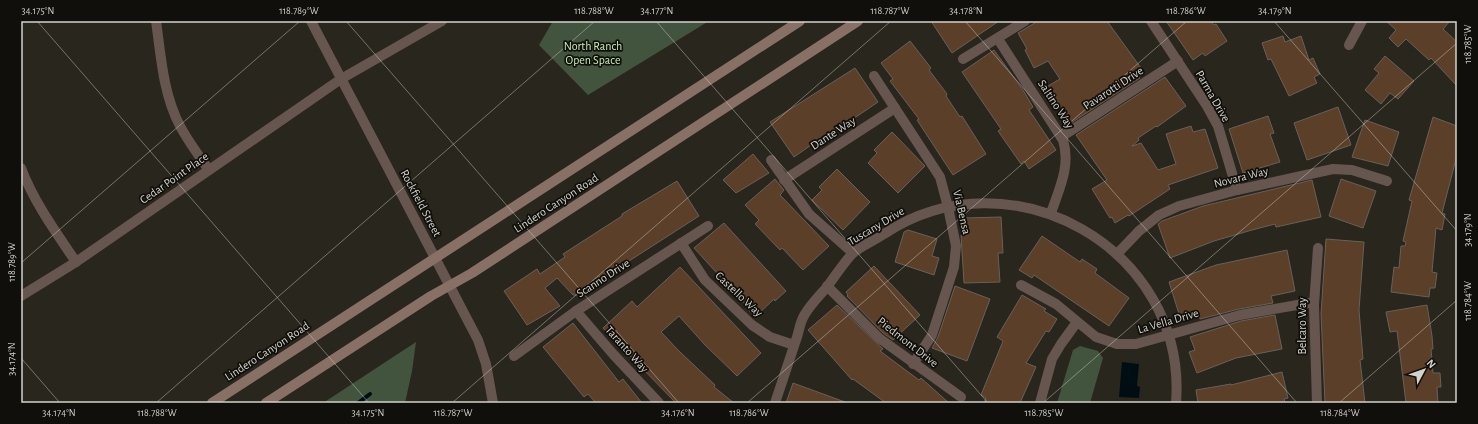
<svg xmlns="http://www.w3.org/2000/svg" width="1478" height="424" font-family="'Alegreya Sans',sans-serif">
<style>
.green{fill:#43543e}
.water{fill:#000e14}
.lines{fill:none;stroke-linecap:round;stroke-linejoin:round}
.stream{stroke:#000e14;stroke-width:4}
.building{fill:#5b3f29;stroke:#696059}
.street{stroke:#66564f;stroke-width:10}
.secondary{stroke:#897066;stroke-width:10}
.ticks{fill:none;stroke:#d4d2cc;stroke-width:1;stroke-opacity:0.45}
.labels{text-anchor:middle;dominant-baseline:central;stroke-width:3.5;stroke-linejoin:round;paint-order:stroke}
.park-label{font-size:12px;fill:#c6efbb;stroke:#110f0b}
.street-label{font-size:12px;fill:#d4d2cc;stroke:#110f0b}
.neatline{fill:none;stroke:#d4d2cc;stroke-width:1.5}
.ticks-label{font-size:10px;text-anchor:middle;fill:#d4d2cc}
</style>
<rect width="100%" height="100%" fill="#29261d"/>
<!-- green -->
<g class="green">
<path d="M553,21H709L588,95L539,45Z"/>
<path d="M416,342L412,371L405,403H323Z"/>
<path d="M1080,346L1098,351L1103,358L1090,403H1057L1073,350Z"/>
</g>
<!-- water -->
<path class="water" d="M1122,362L1139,364L1137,386L1140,387L1139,398L1119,397Z"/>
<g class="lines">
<!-- stream -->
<path class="stream" d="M358,403L370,394"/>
</g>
<!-- building -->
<g class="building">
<path d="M931,21H999L952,53Z"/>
<path d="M1038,21H1107L1141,68L1135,72L1140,78L1071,123L1048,86L1060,79L1048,61L1034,68L1025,50L1027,49L1018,33Z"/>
<path d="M1166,21H1211L1214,25L1216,24L1227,41L1205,56L1203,53L1193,60Z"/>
<path d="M1386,21H1450L1443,29L1457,42V86L1431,58L1429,60L1406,39L1398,47L1389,38L1396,30Z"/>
<path d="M1283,36L1285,42L1301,36L1309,60L1313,58L1320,74L1314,77L1317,83L1289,96L1271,59L1268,60L1262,43Z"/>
<path d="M910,41L931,68L929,70L947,94L946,96L960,117L962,116L986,154L953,175L917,120L919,119L890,81L893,79L881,63Z"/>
<path d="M994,50L1023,90L1033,107L1029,110L1056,150L1029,169L1024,161L1021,164L998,131L1001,129L962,72Z"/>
<path d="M1385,56L1414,81L1398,99L1390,93L1381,104L1365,90L1379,73L1374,69Z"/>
<path d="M855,68L878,102L822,140L821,138L794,157L770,122Z"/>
<path d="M1165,77L1186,106L1157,127L1156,126L1138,138L1139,140L1132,146L1141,143L1158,170L1176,164L1166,134L1191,126L1193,132L1205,129L1218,168L1168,185L1170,189L1129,216L1128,215L1115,223L1112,217L1110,218L1092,189L1107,180L1076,135Z"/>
<path d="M1338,107L1351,145L1307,160L1294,123Z"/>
<path d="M1268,116L1274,133L1270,134L1280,162L1243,173L1229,129Z"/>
<path d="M1433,117L1457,126V155L1442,213L1445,214L1442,230L1436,228L1432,272L1437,273L1435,288H1430L1429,297L1391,292L1394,267L1399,268L1401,246H1405L1406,242L1403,241L1412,201L1409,200Z"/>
<path d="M1365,120L1399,132L1388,166L1352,157Z"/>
<path d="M892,132L925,166L898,193L868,163L877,153L874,150Z"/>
<path d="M753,154L769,173L736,193L723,180Z"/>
<path d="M837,169L870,202L843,230L812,200L822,190L819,187Z"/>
<path d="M775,179L784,190L780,195L829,246L803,270L782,248L780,250L755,224L759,220L745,205Z"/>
<path d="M1341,179L1376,191L1363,228L1329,216Z"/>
<path d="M1312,180L1321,217L1276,227L1275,224L1252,230L1214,241L1170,258L1158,224L1162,221L1203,206Z"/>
<path d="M677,181L699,216L601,279L600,276L581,289L583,291L577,295H573L557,278L545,288L560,306L527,325L504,291L537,269L540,274L565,257L563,254L622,216V214Z"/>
<path d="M1001,217L1003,253H998L1000,282L964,283L961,235H965L964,218Z"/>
<path d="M724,223L786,291L775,301L774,299L755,317L746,307L747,306L694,248Z"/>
<path d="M908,230L937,239L932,256L939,258L934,275L895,262L904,232Z"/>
<path d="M1042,236L1080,262L1082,259L1097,269L1095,273L1129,298L1109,326L1034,275L1032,278L1019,270Z"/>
<path d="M1326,239L1364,242L1359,310L1363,359L1360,360L1365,403H1325L1321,314Z"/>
<path d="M1287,250L1295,291L1271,296L1273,303L1239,309L1200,319L1197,311L1180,317L1169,282L1216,265Z"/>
<path d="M874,266L920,315L893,340L883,333L847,296L848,295L846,292Z"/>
<path d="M680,267L761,353L737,376L705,345L679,316L661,332L679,351L715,385L714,387L734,403H676L603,328L632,301L637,307Z"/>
<path d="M955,286L990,299L967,361L932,348L938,337Z"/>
<path d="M1022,295L1046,309L1044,311L1057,319L1049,332L1046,331L1026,363L1036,367L1020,403H984L986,398L981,395L1003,341L997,337Z"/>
<path d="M837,305L883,349L880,351L919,380L921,378L949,403H886L853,379L852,380L808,330Z"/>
<path d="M1427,305L1432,336L1433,349H1431L1433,373H1440L1441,387H1437L1438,403H1406L1397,331L1390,332L1386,312Z"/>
<path d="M1275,315L1282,349L1236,358L1197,373L1189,352L1195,350L1190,337L1241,321Z"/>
<path d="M573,323L619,382L623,379L642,403H596L588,394L584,397L543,347Z"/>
<path d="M1282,372L1288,398L1284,399L1285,403H1198L1196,390L1231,384V385Z"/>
<path d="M793,383L845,402V403H786Z"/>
</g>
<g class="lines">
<!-- street -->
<g class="street">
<path d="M156,21C161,56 163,94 180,126C188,141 199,156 209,170"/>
<path d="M311,21L478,340L486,364L493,403"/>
<path d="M1151,21L1207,106L1218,126L1237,190"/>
<path d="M998,39L1063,140C1071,166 1059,189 1051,213"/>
<path d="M1349,45L1362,21"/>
<path d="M963,59L1025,21"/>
<path d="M874,76L940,177L948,207L956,246L954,267L932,335L913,364"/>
<path d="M1061,137L1178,61"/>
<path d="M771,160L809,214L853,253"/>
<path d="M21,168C34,202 55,231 76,262"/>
<path d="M784,180L895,108"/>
<path d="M681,243L705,280L752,325L770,337L794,345"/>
<path d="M1117,254L1139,231L1159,215L1179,206L1237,190L1333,169L1352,170L1387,181"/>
<path d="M1021,285L1056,304L1096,337L1117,344H1136L1240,315L1314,302"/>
<path d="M827,286L879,338L961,397"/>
<path d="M21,296L76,262L341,79L442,21"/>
<path d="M576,311L613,354L659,403"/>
<path d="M514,356L576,311L708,226"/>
<path d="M775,403C782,382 789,361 796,340C799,332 800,321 805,314C811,304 820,295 827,287C835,276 843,264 852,254C860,246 874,241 884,234C1011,150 1188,249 1176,403"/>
<path d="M1040,403L1052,359L1061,344L1077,322"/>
<path d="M1317,403L1314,305L1318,248"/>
</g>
<!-- secondary -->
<g class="secondary">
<path d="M212,403L800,21"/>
<path d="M266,403L431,296L472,273L858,21"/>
</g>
</g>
<!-- ticks -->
<path class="ticks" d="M37,21L369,403M346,21L679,403M656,21L988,403M965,21L1297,403M1274,21L1457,231M21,263L300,21M21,358L60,403M156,403L595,21M452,403L891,21M747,403L1187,21M1043,403L1457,43M1339,403L1457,300"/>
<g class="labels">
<!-- park labels -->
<g class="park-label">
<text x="593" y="46">North Ranch<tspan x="593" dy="14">Open Space</tspan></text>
</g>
<!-- street labels -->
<g class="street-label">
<text transform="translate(1113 88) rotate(-33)">Pavarotti Drive</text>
<text transform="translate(1213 96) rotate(60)">Parma Drive</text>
<text transform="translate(1056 104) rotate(57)">Saltino Way</text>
<text transform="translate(833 133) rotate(-33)">Dante Way</text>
<text transform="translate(1241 177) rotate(-14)">Novara Way</text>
<text transform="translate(174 178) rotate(-35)">Cedar Point Place</text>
<text transform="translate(421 203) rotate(62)">Rockfield Street</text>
<text transform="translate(556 203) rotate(-33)">Lindero Canyon Road</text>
<text transform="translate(962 212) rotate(77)">Via Bensa</text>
<text transform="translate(876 226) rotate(-31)">Tuscany Drive</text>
<text transform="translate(603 278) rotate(-33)">Scanno Drive</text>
<text transform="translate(739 294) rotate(43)">Castello Way</text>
<text transform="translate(1168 321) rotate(-16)">La Vella Drive</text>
<text transform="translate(1302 326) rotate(-90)">Belcaro Way</text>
<text transform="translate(908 342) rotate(38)">Piedmont Drive</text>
<text transform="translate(627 349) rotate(48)">Taranto Way</text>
<text transform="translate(267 351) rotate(-33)">Lindero Canyon Road</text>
</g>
</g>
<!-- border -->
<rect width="1478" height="424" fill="none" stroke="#110f0b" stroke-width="44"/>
<!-- north arrow -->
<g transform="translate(1424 370) rotate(49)" stroke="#110f0b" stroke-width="3" paint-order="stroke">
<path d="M0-3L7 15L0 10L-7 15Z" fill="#d4d2cc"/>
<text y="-6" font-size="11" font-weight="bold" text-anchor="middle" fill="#d4d2cc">N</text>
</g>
<rect x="22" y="22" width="1434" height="380" class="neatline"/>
<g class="ticks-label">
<text x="38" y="14">34.175°N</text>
<text x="299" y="14">118.789°W</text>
<text x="594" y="14">118.788°W</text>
<text x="657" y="14">34.177°N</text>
<text x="890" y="14">118.787°W</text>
<text x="966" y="14">34.178°N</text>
<text x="1186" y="14">118.786°W</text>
<text x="1275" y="14">34.179°N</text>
<text transform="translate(1467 44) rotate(-90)" y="4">118.785°W</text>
<text transform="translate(1467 230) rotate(-90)" y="4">34.179°N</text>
<text transform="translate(11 262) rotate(-90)" y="4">118.789°W</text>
<text transform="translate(1467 301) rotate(-90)" y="4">118.784°W</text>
<text transform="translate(11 359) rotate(-90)" y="4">34.174°N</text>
<text x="59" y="416">34.174°N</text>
<text x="157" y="416">118.788°W</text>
<text x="368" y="416">34.175°N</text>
<text x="453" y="416">118.787°W</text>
<text x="678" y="416">34.176°N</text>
<text x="749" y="416">118.786°W</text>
<text x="1044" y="416">118.785°W</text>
<text x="1340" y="416">118.784°W</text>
</g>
</svg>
